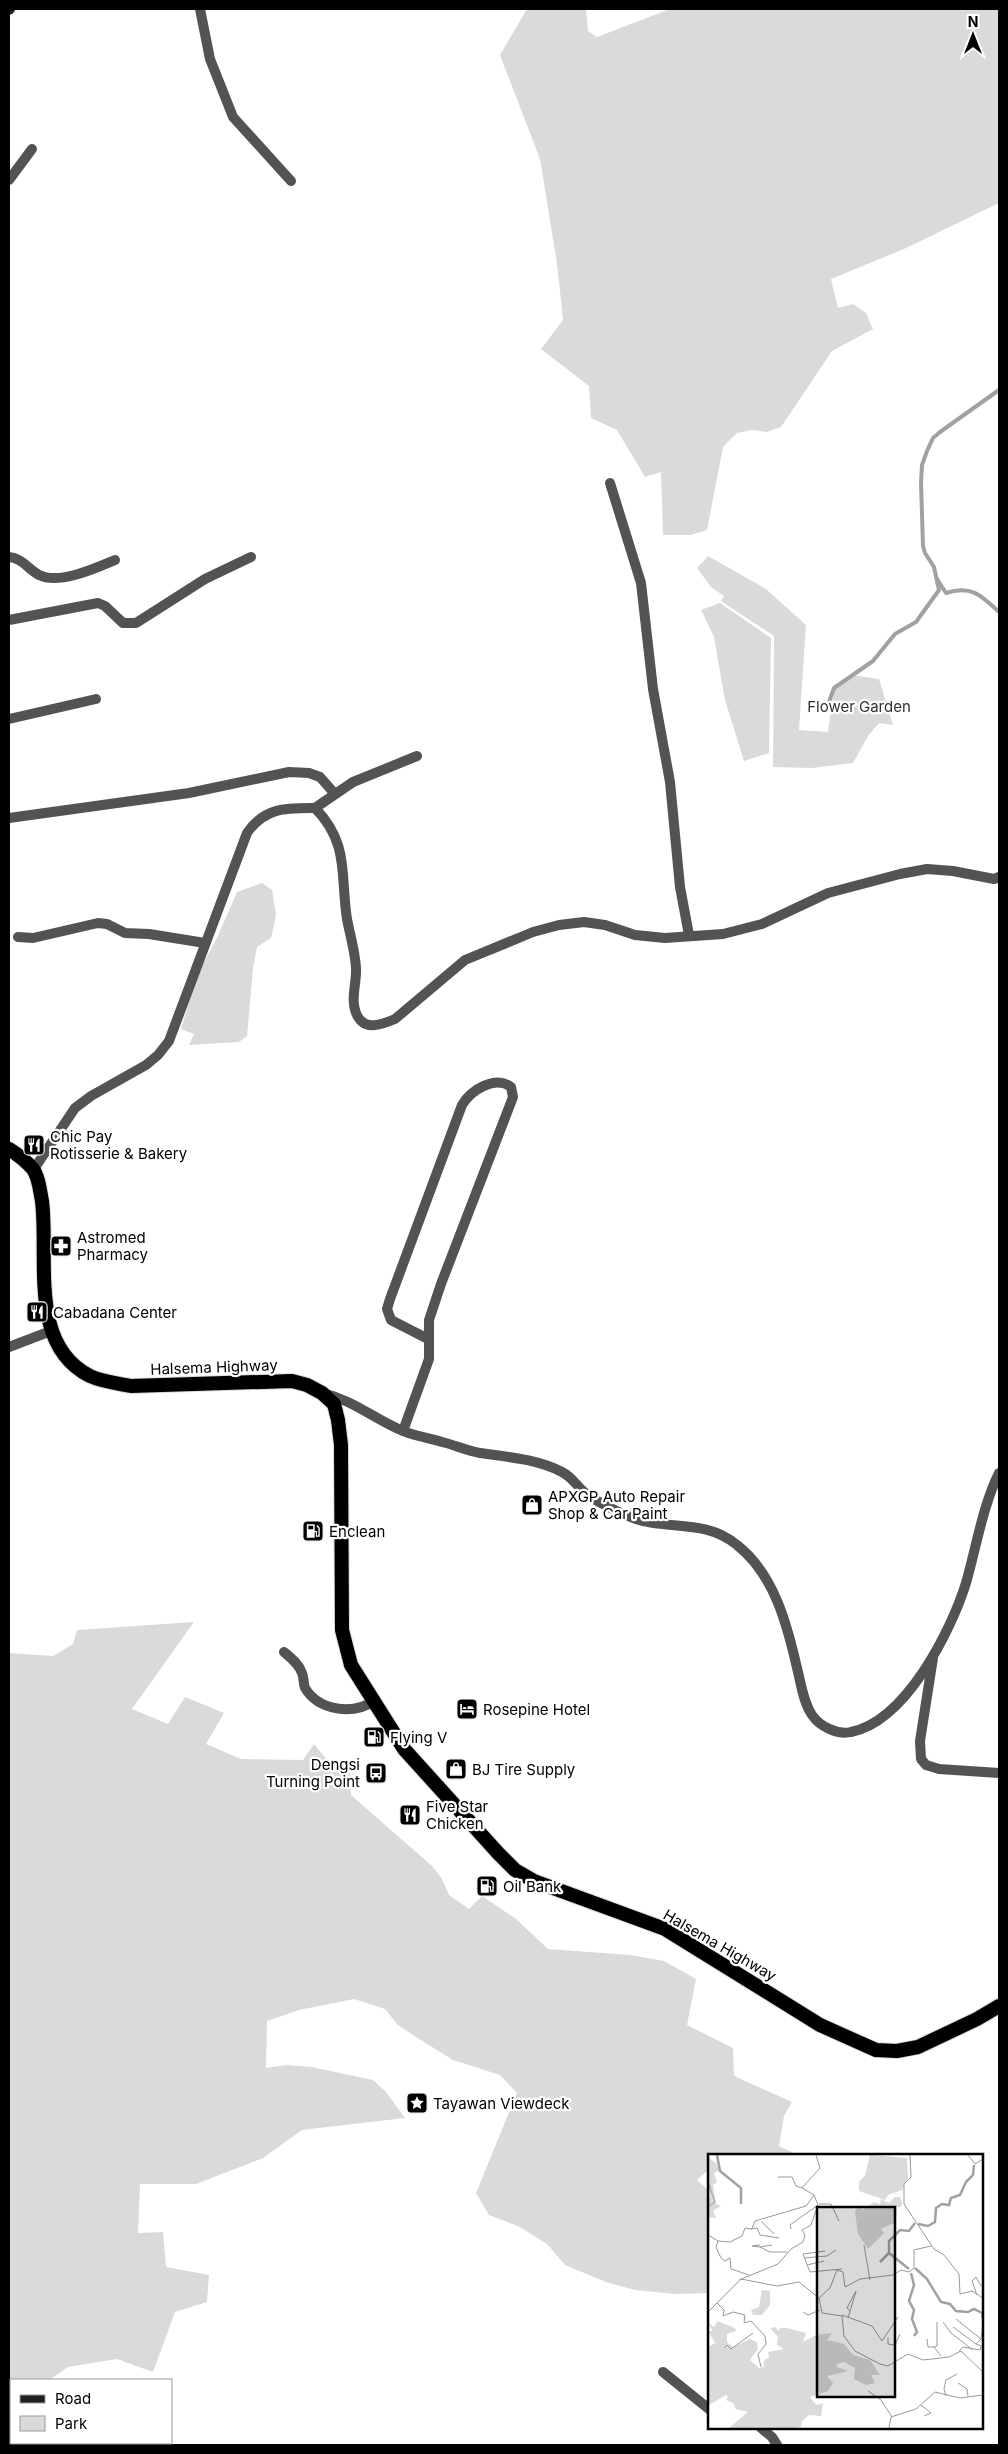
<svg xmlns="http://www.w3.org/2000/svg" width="1008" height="2454" font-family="Inter,sans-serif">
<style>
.green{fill:#dadada}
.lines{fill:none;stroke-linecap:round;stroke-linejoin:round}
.stream{stroke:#a1a1a1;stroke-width:4}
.trunk-casing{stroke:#dbdbdb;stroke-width:16}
.minor{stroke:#535353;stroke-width:10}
.tertiary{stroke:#535353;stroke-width:10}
.secondary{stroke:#202020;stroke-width:10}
.trunk{stroke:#000;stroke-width:14}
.labels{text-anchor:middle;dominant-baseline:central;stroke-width:4.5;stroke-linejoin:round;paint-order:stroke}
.park-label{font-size:15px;fill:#313131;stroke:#fff}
.poi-label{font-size:15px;fill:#000;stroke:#fff;text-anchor:start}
.street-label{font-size:15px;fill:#000;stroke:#fff}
.inset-river{fill:none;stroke:#a1a1a1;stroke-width:2.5}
.inset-road{fill:none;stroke:#999;stroke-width:1}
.view{fill:#000;fill-opacity:0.15;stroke:#000;stroke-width:2.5}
.inset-edge{fill:none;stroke:#000;stroke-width:2.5}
</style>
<rect width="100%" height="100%" fill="#fff"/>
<!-- green -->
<g class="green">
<path d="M527,9H586L588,31L597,37L670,9H999V203L904,249L831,279L838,308L853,304L866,313L873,329L832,351L781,427L767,432L752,430L737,433L723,447L707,530L691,535H663L661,472L645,477L617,430L591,418L589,386L541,349L563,320L557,263L540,159L500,55Z"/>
<path d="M708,556L766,589L806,625L799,730L828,732L834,688L851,675L879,679L893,725L879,723L868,736L853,763L812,768L773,767L774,636L721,601L724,596L711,587L697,568Z"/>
<path d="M720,603L771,638L769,753L744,761L725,700L714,637L701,610Z"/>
<path d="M262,883L272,890L276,915L271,938L257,947L253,968L247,1036L239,1042L189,1045L194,1034L181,1029L197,975L217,938L237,892Z"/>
<path d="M194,1622L132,1709L168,1724L185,1697L224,1713L206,1744L241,1759L303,1760L314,1744L328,1761L349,1760L351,1795L432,1866L442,1879L449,1895L469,1909L482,1896L516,1919L548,1949L630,1955L664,1961L696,1979L687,2025L733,2048L734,2076L792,2102L784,2116L779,2146L798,2155H709V2169L697,2180L709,2191V2293L676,2294L635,2290L606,2282L565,2265L547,2244L520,2227L489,2215L476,2193L517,2093L500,2075L453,2060L416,2037L398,2025L385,2009L354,1999L299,2010L267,2021L266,2068L286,2065L312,2067L373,2080L386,2092L405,2118L302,2130L263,2158L196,2184H140L138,2233L163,2232L166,2267L209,2275L207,2302L175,2312L153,2372L117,2359L68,2367L49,2380H11V2403L9,2402V1653L53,1656L73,1644L77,1630Z"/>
</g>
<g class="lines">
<!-- stream -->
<g class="stream">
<path d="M937,579L946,593C971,585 981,595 999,612"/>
<path d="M826,710L834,688L873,661L895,634L916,622L939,590L934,567L925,553L923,546L921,483L922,465L927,451L933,438L940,432L999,390"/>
</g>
<!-- trunk casing -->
<g class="trunk-casing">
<path id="trunk" d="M9,1149C17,1154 26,1161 33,1169C39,1177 40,1191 42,1201C49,1258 28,1345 90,1376C103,1382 117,1383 131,1386L292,1381L307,1385L322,1393L334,1404L338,1420L341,1445L342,1630L351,1665L404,1749L498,1853L515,1870L534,1881L665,1929L820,2025L876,2050L897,2051L918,2047L977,2019L999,2006"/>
</g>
<!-- minor -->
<g class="minor">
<path d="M200,9L210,59L233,117L291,181"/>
<path d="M9,180L32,149"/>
<path d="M610,483L641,583L653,689L670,782L680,887L689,935"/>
<path d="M9,557C22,558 28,569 39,575C59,585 96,568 115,560"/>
<path d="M9,620L98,603L105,606L123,623H136L205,579L251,557"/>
<path d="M9,719L96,699"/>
<path d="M315,808L353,782L417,756"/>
<path d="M9,818L189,793L289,772L309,773L320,777L335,794"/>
<path d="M18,937L33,938L98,923L107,924L125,933L149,934L205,943"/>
<path d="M9,1347L51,1331"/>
<path d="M323,1393C355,1401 374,1419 403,1431C415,1436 429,1438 442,1442C455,1445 467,1451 480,1453C508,1457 537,1459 562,1472C572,1477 576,1485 584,1492C593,1500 616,1511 628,1516C664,1532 703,1517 737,1545C774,1574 787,1624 797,1668C801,1683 803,1702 812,1715C820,1727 838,1735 851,1732C906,1721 951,1631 966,1583C976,1548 983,1505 999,1473"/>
<path d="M403,1431L429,1359V1320L441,1284L513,1097L511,1087C495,1075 471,1090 462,1105L390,1299L387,1309L391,1320L428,1339"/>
<path d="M284,1652C291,1658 299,1664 302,1673C304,1677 303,1683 305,1688C319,1711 353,1715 374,1701"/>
<path d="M933,1658L920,1741L921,1759L926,1765L939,1769L999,1773"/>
<path d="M663,2372L709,2409"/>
<path d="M761,2428L772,2437L777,2445"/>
</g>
<!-- tertiary -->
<path class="tertiary" d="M34,1169L75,1108L91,1096L146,1065L158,1055L169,1041L247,833C265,807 286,808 315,808C350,844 340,875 347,919C350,935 355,951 356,968C357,983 349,1002 358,1017C366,1031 383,1024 395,1019L465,960L533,932L559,925L584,922L605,925L635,935L665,938L723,934L762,924L828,893L900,874L927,869L953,871L994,879L999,877"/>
<!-- secondary -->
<path class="secondary" d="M9,10L10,9"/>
<!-- trunk -->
<use href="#trunk" class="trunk"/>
</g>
<!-- icons -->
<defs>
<g id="restaurant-square" transform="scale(1.125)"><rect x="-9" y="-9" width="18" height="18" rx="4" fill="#000" stroke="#fff"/><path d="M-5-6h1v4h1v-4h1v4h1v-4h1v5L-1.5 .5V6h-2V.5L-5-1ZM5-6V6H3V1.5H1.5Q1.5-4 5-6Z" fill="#fff"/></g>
<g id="pharmacy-square" transform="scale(1.125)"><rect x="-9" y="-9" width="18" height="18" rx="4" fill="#000" stroke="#fff"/><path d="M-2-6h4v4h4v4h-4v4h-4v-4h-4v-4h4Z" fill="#fff"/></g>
<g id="shop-square" transform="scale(1.125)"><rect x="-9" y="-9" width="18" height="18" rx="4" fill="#000" stroke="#fff"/><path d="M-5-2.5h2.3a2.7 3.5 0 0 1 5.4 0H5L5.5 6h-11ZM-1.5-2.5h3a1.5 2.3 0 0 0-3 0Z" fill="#fff"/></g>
<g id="fuel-square" transform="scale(1.125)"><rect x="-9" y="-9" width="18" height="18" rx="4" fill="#000" stroke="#fff"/><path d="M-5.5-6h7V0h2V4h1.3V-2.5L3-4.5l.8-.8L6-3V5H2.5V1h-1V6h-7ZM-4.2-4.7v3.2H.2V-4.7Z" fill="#fff"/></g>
<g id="hotel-square" transform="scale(1.125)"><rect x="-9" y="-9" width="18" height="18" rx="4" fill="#000" stroke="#fff"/><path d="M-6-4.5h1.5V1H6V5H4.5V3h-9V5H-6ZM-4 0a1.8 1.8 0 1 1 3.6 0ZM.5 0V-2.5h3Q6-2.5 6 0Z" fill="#fff"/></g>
<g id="bus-square" transform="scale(1.125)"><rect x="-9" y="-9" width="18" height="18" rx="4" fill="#000" stroke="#fff"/><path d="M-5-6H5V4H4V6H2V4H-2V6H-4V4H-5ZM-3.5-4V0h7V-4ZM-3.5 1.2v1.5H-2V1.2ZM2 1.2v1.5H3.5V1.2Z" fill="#fff"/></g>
<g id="sight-square" transform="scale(1.125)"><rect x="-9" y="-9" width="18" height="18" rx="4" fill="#000" stroke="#fff"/><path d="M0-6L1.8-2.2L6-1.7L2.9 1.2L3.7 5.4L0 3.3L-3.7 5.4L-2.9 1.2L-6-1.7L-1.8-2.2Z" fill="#fff"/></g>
</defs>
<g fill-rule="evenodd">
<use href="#restaurant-square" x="34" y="1145"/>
<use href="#pharmacy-square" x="61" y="1246"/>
<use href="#restaurant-square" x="37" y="1312"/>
<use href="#shop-square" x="532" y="1505"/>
<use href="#fuel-square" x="313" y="1531"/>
<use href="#hotel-square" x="467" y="1709"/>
<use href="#fuel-square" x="374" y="1737"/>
<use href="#shop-square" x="456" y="1769"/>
<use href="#bus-square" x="376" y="1773"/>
<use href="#restaurant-square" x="410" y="1815"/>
<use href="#fuel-square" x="487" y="1886"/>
<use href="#sight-square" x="417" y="2103"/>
</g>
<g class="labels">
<!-- park labels -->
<g class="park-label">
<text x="859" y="706">Flower Garden</text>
</g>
<!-- poi labels -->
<g class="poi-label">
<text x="50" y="1136">Chic Pay<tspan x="50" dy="17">Rotisserie &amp; Bakery</tspan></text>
<text x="77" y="1237">Astromed<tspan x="77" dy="17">Pharmacy</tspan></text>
<text x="53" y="1312">Cabadana Center</text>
<text x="548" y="1496">APXGP Auto Repair<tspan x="548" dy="17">Shop &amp; Car Paint</tspan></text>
<text x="329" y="1531">Enclean</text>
<text x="483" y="1709">Rosepine Hotel</text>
<text x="390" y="1737">Flying V</text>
<text x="360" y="1764" text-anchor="end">Dengsi<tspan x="360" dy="17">Turning Point</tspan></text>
<text x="472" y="1769">BJ Tire Supply</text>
<text x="426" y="1806">Five Star<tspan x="426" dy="17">Chicken</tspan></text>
<text x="503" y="1886">Oil Bank</text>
<text x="433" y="2103">Tayawan Viewdeck</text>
</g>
<!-- street labels -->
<g class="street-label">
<text transform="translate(214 1367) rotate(-2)">Halsema Highway</text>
<text transform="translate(720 1945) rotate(30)">Halsema Highway</text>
</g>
</g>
<!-- overview -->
<g transform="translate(708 2154)">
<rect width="275" height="275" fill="#fff"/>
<path d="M162,1L199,4L200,24L194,36L180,41L177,46L151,37V28L157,21ZM0,3L8,9L11,16L6,19L9,28L5,31L8,50L13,52L5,57L8,64L0,63ZM187,43H192L194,49L193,53H189L188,68L173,75L176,79L160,95L150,80L147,58L151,51L155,56L166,48L172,50L173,45L181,49ZM54,136L62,137V151L54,161H45L43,156L51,153ZM9,167L27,174L28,177L19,180V188L25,193L42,185L49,188L50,195L42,206L51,214L56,213V206L61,204L60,198L76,195L69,191L70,183L62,174L68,173L70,177L72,174H79L98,179L95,188L108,181L124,179L119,186L136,190L145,201L162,206L172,221H163L167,229L158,231L146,225L147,214L136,208L129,210V213L140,217L119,222L125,229L120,237L102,243L108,251L115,249L113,262L101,261L94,267L93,273L88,274H21L40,258L28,255L25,249L18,246L20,243L18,241L1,251L0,193L7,189L0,177H5L0,169L6,173Z" fill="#dadada"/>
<path class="inset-river" d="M9,1L12,17L33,34V50M210,70L220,72L227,68L228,54L234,50L241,51L243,44L252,41L258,28L265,21L266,11M181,99L201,115M172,108L181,99V87L192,76L201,77L207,69M207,114L219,125L233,148L242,150L248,157L260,158L266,155L274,159L275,164M203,119L206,131L201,147L206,156L204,165L209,178L206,182"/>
<path class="inset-road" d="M202,1L203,23L196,30V50L226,95L236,101L251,120L252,140L264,137L275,144M260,1L267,10L275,5M70,23H84L88,32L94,34M0,28L7,48L0,53M111,50H123L131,67M53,67L66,80M43,75L49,74L52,81L71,84M83,75L82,71L110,51M0,81L10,87L22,88L34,82L37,74L44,75L47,67L98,52L106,41M10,87L8,93L13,104L17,107L22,104L23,115L41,121M52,91L44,92L52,93M64,91L52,93L62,98H79M156,91L162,126M95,100L102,118L134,115M95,100L117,97M96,104L119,102L128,96M99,111L116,107M31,126L70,110L83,95L95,88L97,81L94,76L103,71L110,51L106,41L94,34L112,14L108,1M269,141L264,127L268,123L273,132M111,144L122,134L129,116L135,118L137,133L152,125L185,121L193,116L201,118L206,114V96L223,92M9,149L16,156L15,162L25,158L37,161L36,169L43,167L57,182L58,190L50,200L53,213M0,158L33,125L69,132L91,128L111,144L114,159L134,162L136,182L147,197L172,210L180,212L200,200L215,206L241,203L253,197L275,218M95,158L100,161L112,156M134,161L164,172L174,187L190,163M140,164L148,137L139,154L142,157M248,165L273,185M235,168L243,179L265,196M245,173L268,190M180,184V190L187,191L192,180M219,185L220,193H226L233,202M226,193L229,192V168M16,194L19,191L23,195L45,179M251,197L255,193L272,196L273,192L268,190L273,185L275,174M250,229L259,235L260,242M160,237L173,246L184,263M238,242L236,235L238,226L249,220M213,251L223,259L216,262M181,274L183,263L208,255L227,238L252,244L275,241"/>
<path class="view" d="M109,53H187V243H109Z"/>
<rect width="275" height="275" class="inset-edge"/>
</g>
<!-- border -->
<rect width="1008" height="2454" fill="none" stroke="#000000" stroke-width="20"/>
<!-- legend -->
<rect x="10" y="2379" width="162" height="65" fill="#ffffff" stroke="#999999"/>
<rect x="20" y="2395" width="25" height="8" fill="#202020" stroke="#999999"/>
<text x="55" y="2404" font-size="15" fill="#000000">Road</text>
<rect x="20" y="2416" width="25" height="15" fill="#dadada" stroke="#999999"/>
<text x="55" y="2429" font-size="15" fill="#000000">Park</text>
<!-- north arrow -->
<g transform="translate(973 35)" stroke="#ffffff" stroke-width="4" paint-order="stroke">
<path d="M0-4L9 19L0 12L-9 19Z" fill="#000000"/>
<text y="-8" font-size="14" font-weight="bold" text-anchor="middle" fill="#000000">N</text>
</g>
</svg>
